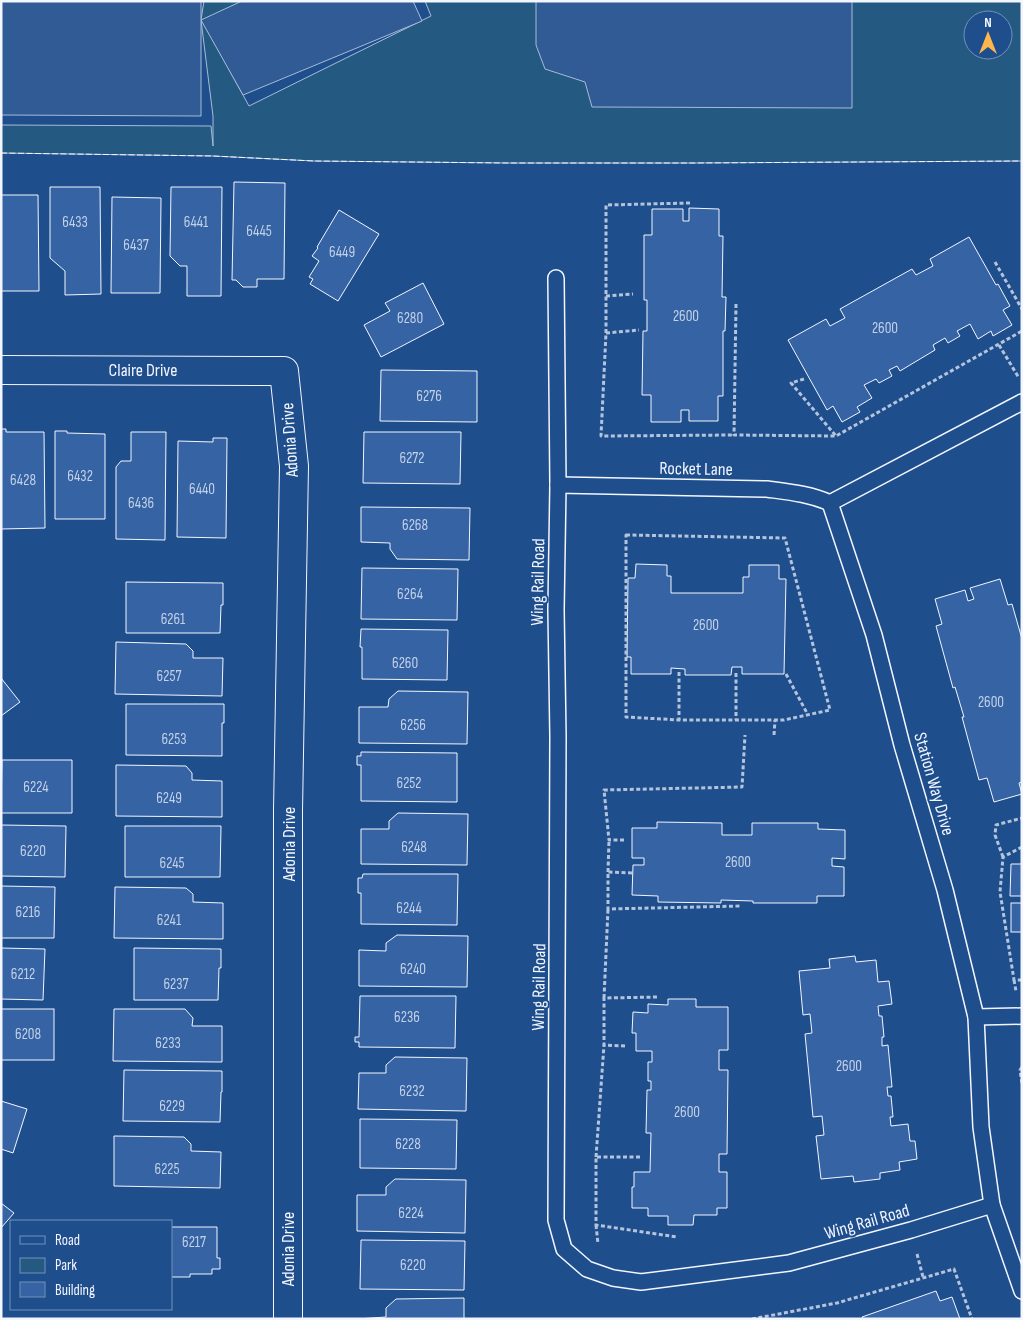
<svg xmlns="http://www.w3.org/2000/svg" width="1023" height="1320" font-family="'Sofia Sans Condensed',sans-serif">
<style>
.green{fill:#245a82;stroke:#a8bbd7;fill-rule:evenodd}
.parking{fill:#305b95;stroke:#a8bbd7}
.building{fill:#3563a3;stroke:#f2f6ff}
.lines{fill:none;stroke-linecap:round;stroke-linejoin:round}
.lane-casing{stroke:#f2f6ff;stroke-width:18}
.street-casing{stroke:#f2f6ff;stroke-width:30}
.path{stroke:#b3c4dc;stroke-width:3;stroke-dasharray:4 2.5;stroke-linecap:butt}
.lane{stroke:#1f4e8c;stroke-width:15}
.street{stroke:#1f4e8c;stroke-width:28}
.fence{stroke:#f2f6ff;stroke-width:1;stroke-dasharray:6 2.5;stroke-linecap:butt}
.labels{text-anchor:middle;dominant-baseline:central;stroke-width:4;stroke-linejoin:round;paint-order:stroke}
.number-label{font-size:15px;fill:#c3d1e8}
.street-label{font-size:18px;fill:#f2f6ff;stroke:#1f4e8c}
</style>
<rect width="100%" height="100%" fill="#1f4e8c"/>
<!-- green -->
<path class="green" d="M204,1H247L202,20L249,106L431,16L425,1H1022V161L693,163H507L314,161L213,156L1,153V125L211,126L213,146V116L201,20ZM973,20H1003V50H973Z"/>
<!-- parking -->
<g class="parking">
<path d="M1,1H201V20L242,1H413L422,21L243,95L201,20V116L1,115Z"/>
<path d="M536,1H852V108L592,107L585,82L545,69L536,45Z"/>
</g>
<!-- building -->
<g class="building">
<path d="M234,182L285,183L284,279H257V287H243L236,280H232Z"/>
<path d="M50,187H100L101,294L65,295V271L50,258Z"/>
<path d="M171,187H222L221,296H187V266H180L170,256Z"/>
<path d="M1,195H38L39,291H1Z"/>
<path d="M112,197L161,198L160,293H111Z"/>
<path d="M689,208L719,209V236H723L722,297H726L725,331H723V396H718V421H689V410H681V422H651V395H642L643,331H647V300H644V235H652V209H683V221H689Z"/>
<path d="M339,210L379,234L338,301L310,284L313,279L309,277L319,261L312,256L318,248L317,247Z"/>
<path d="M969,237L996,285L998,284L1010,306L1003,310L1012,325L993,336L991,331L978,339L970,324L957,331L960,336L948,343L945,338L933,345L935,350L900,371L897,366L889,370L892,376L879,383L876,379L864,385L872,398L857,407L860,412L842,422L833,406L827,410L788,340L826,319L830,326L845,318L840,309L912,269L916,275L933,266L930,259Z"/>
<path d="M423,283L444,324L381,357L364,325L390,311L385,303Z"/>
<path d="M381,370L477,371V422L380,421Z"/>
<path d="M1,429H6V432H44L45,528L1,529Z"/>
<path d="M55,431H67V433L105,434V519H55Z"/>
<path d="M131,432H166L165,540L116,539V467L121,461H131Z"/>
<path d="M364,432H461L460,484L363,483Z"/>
<path d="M213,438H227L226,538L177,537L178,441L213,442Z"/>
<path d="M361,507L470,508L469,560L397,559L390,549V543L361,542Z"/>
<path d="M636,564L667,565V576H671V593H743V577H749V565H779V579H786L784,674H742V667H732L731,675H685V669L671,668V674H631V657H627L628,578H635Z"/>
<path d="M362,568L458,569L457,620L361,619Z"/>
<path d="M1000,579L1008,605L1012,604L1022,639V782L1019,783L1022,794L994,802L987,778L979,780L962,717H964L955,687L953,688L936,626L942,624L935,599L965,590L968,601L974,599L970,588Z"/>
<path d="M126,582L223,583V605H221L220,633H126Z"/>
<path d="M361,629L448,630L447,680L362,679V647H360Z"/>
<path d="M116,642L186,644L193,651V658H223L222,696L115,694Z"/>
<path d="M1,678L20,702L1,716Z"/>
<path d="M398,691L468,692L467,744L359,743V707H388L389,699Z"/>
<path d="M126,704H224V723H222V756L126,755Z"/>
<path d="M361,752L457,753V802L361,801V765H357V756H361Z"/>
<path d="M2,760H72V813H1Z"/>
<path d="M116,765L186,766L192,773V780L222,781V817L116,816Z"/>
<path d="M398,813L468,814L467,865L361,864V829H389V821Z"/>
<path d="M657,822L722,823V835H752V823H818V829L845,830V859L832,858V866L844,867V896H817V903H753V901L721,900V903L658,902V896L632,895L633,865H644V858H632V828H657Z"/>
<path d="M1,825L66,826L65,877L1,876Z"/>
<path d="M125,826H221L220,877H125Z"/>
<path d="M1011,864H1022V896H1010Z"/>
<path d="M363,874H458L457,925L361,924V893H358V878H362Z"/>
<path d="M1,886L55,887L54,938H1Z"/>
<path d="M115,887L186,888L193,894V902L223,903V939L114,938Z"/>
<rect x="1011" y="903" width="11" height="29"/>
<path d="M397,935L468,936L467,987L359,986V950L386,951V943Z"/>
<path d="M1,948L45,949L43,1000L1,999Z"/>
<path d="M134,948L221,949V968H219L218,1000H134Z"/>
<path d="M855,956L856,962L876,960L878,982L889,981L892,1004L878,1006L879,1016H882L884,1037H882V1046L888,1045L892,1087H887L888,1096H891L893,1117H890L891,1126L908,1124L910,1141H915L917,1159L899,1162L900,1170L880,1173V1179L854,1182L853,1176L821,1179L816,1136L824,1135L822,1116L813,1117L805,1034L812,1033L810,1014L803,1015L799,971L830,968L829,959Z"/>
<path d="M360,996H456L455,1048L359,1047V1042H355V1037H359Z"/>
<path d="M668,999H696V1007H728V1050H719V1070H728L727,1154H719V1172H727V1208H717V1215H694L693,1225H668V1216H648V1208H632V1187H634V1172H650L651,1133H646L647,1090H651V1081H648V1062H652V1051H636V1033H632L633,1012L648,1013V1004L668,1005Z"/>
<rect x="1" y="1009" width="53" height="51"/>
<path d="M114,1009H185L193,1018L192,1026H222V1062L113,1061Z"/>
<path d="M395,1057L467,1058L466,1111L358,1109L359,1073H386V1065Z"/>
<path d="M124,1070L222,1071V1092H221L220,1122L123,1121Z"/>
<path d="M1,1101L27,1109L13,1153L1,1149Z"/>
<path d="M360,1119L457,1120L456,1169L360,1168Z"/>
<path d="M114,1136L184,1137L191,1144V1151L221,1152L220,1188L114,1186Z"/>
<path d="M395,1179L466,1180L465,1233L357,1231V1195H386V1187Z"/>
<path d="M1,1203L14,1213L1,1228Z"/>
<path d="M171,1227H217V1258H220V1269H212V1274H190V1277H171Z"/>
<path d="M361,1240L465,1241L464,1290L360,1289Z"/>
<path d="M936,1291L940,1301L952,1297L960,1319H863L862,1317Z"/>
<path d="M464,1298V1319H357L386,1317V1308L396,1299Z"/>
</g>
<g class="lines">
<!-- lane casing -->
<g class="lane-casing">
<g id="lane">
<path d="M556,278L558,485L556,610L558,737L556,1220L564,1249L587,1269L613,1278L641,1282L789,1263L911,1230L992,1205"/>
<path d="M558,485L767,489C789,492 810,494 830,503"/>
<path d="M830,503L874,635L902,745L945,890L976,1017L981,1127L992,1205L1022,1291"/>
<path d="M830,503L1022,402"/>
<path d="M976,1017L1022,1016"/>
</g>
</g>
<!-- street casing -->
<g class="street-casing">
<path id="street" d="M1,370L284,371L294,466L288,811V1319"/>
</g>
<!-- path -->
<g class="path">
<path d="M690,203L606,205V333L601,436L734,435"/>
<path d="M995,262L1022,309"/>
<path d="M606,296L633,294"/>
<path d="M736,304L734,435L836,436L1022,331"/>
<path d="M606,333L639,330"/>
<path d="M999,345L1019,378"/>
<path d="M804,379L791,383L836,436"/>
<path d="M626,535L785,538L830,710L784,720H679L626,717Z"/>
<path d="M679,672V720"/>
<path d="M736,673V720"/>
<path d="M786,674L808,715"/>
<path d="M774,735L775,720"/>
<path d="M624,840H609L604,790L742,787L745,735"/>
<path d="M1022,847L1003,857L1000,892L1014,980H1022"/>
<path d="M1003,857L995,835L996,825L1022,818"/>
<path d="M608,872L609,840"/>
<path d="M632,873L608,872V909L741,906"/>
<path d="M1014,980L1016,991"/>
<path d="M604,998L608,909"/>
<path d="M625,1046L604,1045V998L659,997"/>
<path d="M1022,1067L1020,1070L1022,1084"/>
<path d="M596,1157L604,1045"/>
<path d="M640,1157H596V1225L677,1237"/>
<path d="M596,1225L598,1244"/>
<path d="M917,1254L923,1277"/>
<path d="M752,1319L837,1303L954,1269L972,1319"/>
</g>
<!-- lane -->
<use href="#lane" class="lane"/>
<!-- street -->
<use href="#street" class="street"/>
<!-- fence -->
<path class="fence" d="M1,153L213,156L314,161L507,163H693L1022,161"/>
</g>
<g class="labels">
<!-- number labels -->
<g class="number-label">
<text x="75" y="222">6433</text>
<text x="196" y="222">6441</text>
<text x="259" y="231">6445</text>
<text x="136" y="245">6437</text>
<text x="342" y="252">6449</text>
<text x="686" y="316">2600</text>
<text x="410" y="318">6280</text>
<text x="885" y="328">2600</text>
<text x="429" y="396">6276</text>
<text x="412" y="458">6272</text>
<text x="80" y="476">6432</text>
<text x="23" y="480">6428</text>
<text x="202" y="489">6440</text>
<text x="141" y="503">6436</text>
<text x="415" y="525">6268</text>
<text x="410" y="594">6264</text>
<text x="173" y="619">6261</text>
<text x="706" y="625">2600</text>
<text x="405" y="663">6260</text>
<text x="169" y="676">6257</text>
<text x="991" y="702">2600</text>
<text x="413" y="725">6256</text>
<text x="174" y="739">6253</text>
<text x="409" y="783">6252</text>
<text x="36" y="787">6224</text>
<text x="169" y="798">6249</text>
<text x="414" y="847">6248</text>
<text x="33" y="851">6220</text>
<text x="738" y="862">2600</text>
<text x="172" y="863">6245</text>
<text x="409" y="908">6244</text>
<text x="28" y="912">6216</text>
<text x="169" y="920">6241</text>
<text x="413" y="969">6240</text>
<text x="23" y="974">6212</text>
<text x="176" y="984">6237</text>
<text x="407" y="1017">6236</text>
<text x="28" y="1034">6208</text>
<text x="168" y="1043">6233</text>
<text x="849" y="1066">2600</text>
<text x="412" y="1091">6232</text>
<text x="172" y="1106">6229</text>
<text x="687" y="1112">2600</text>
<text x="408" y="1144">6228</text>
<text x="167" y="1169">6225</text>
<text x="411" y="1213">6224</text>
<text x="194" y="1242">6217</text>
<text x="413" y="1265">6220</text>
</g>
<!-- street labels -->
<g class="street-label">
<text x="143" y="370">Claire Drive</text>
<text transform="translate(290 440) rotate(-94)">Adonia Drive</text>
<text transform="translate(696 469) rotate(1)">Rocket Lane</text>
<text transform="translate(538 582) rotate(-89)">Wing Rail Road</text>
<text transform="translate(934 784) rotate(74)">Station Way Drive</text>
<text transform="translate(289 844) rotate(-90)">Adonia Drive</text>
<text transform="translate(539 987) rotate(-89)">Wing Rail Road</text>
<text transform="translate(867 1222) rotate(-16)">Wing Rail Road</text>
<text transform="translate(288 1249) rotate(-90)">Adonia Drive</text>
</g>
</g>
<!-- border -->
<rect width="1023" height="1320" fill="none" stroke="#f2f6ff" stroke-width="5"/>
<!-- legend -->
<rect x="10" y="1220" width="162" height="90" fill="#1f4e8c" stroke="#7391ba"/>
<rect x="20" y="1236" width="25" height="8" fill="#1f4e8c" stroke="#7391ba"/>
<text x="55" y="1245" font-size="15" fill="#f2f6ff">Road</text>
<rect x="20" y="1258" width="25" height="15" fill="#245a82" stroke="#7391ba"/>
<text x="55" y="1270" font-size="15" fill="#f2f6ff">Park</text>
<rect x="20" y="1282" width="25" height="15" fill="#3563a3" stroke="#7391ba"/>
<text x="55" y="1295" font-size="15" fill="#f2f6ff">Building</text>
<!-- north arrow -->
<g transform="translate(988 35)"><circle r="24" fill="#1f4e8c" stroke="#7391ba"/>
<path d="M0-4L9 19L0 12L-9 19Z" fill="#ffb74d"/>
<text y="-8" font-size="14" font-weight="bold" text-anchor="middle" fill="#f2f6ff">N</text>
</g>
</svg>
